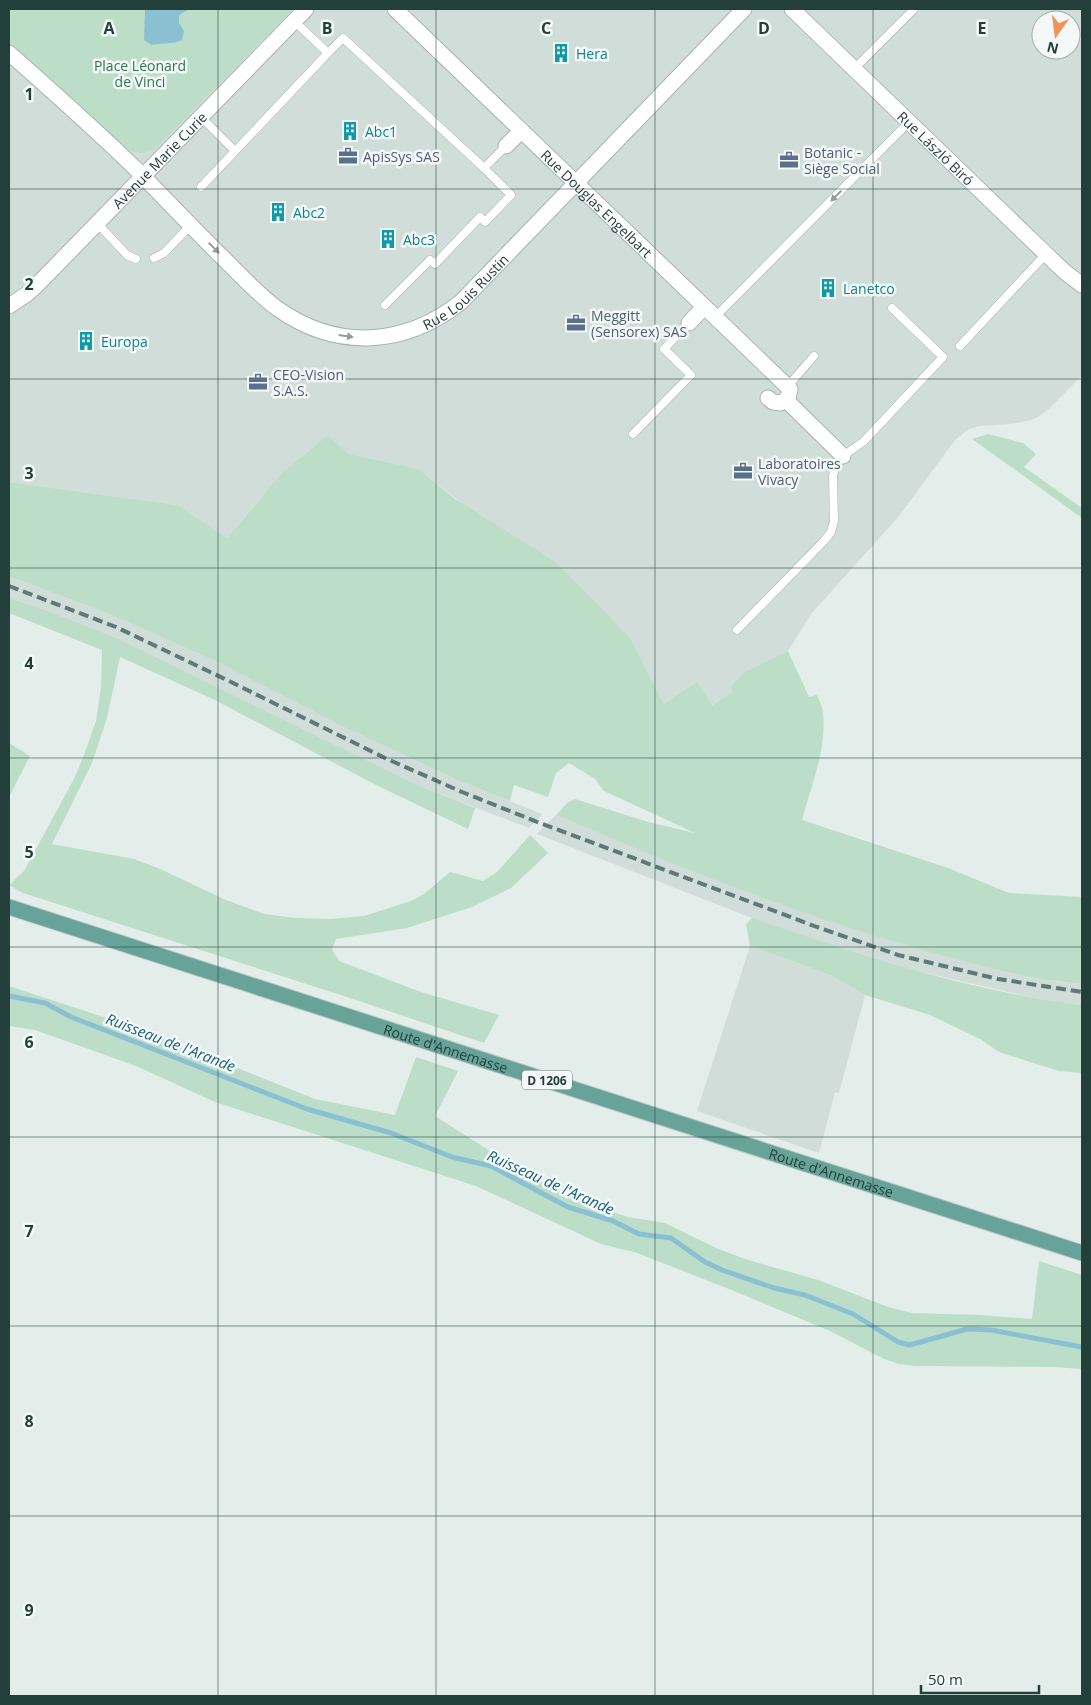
<svg xmlns="http://www.w3.org/2000/svg" width="1091" height="1705" font-family="'Open Sans',sans-serif">
<style>
.built{fill:#d1ddd9;fill-rule:evenodd}
.green{fill:#bcdec9}
.water{fill:#8bbfd2}
.lines{fill:none;stroke-linecap:round;stroke-linejoin:round}
.stream{stroke:#8bbfd2;stroke-width:5}
.service-casing{stroke:#a6b5b2;stroke-width:9}
.minor-casing{stroke:#a6b5b2;stroke-width:17}
.tertiary-casing{stroke:#a6b5b2;stroke-width:17}
.primary-casing{stroke:#c1c9c8;stroke-width:17}
.service{stroke:#fff;stroke-width:8}
.minor{stroke:#fff;stroke-width:15}
.tertiary{stroke:#fff;stroke-width:15}
.primary{stroke:#68a39a;stroke-width:15}
.rail{stroke:#5d7a76;stroke-width:4;stroke-dasharray:10 5;stroke-linecap:butt}
.oneway{fill:#919f9c}
.grid{fill:none;stroke:#233f3a;stroke-width:1;stroke-opacity:0.55}
.labels{text-anchor:middle;dominant-baseline:central;stroke-width:5;stroke-linejoin:round;paint-order:stroke}
.shield{fill:#f4f9f7;stroke:#627773;stroke-width:1}
.shield-label{font-size:12px;font-weight:bold;fill:#233f3a}
.culture-label{font-size:14px;fill:#0d838f;stroke:#f4f9f7;text-anchor:start}
.park-label{font-size:14px;fill:#2d7651;stroke:#f4f9f7}
.street-label{font-size:14px;fill:#233f3a;stroke:#f4f9f7}
.service-label{font-size:14px;fill:#4e5e75;stroke:#f4f9f7;text-anchor:start}
.water-label{font-size:15px;font-style:italic;fill:#1c607b;stroke:#f4f9f7}
.grid-label{font-size:16px;text-anchor:middle;font-weight:bold;fill:#233f3a;stroke:#f4f9f7;stroke-width:5;stroke-linejoin:round;paint-order:stroke}
</style>
<rect width="100%" height="100%" fill="#e3edea"/>
<!-- built -->
<g class="built">
<path d="M9,9H1082V375L1049,409L1038,417L1027,421L1010,424L980,426L969,429L955,440L899,516L811,614L788,651L746,671L734,692L711,705L664,704L631,639L419,469L349,454L328,435L257,502L227,538L176,505L9,482ZM1041,20H1071V50H1041Z"/>
<path d="M9,576L114,616L211,659L344,727L462,782L542,814L529,828L415,784L117,638L43,609L9,598Z"/>
<path d="M556,815L831,921L899,943L971,963L1059,982L1082,984V1005L1051,1002L913,970L825,943L752,918L537,834Z"/>
<path d="M750,946L830,975L865,995L839,1093L835,1092L819,1153L697,1111Z"/>
</g>
<!-- green -->
<g class="green">
<path d="M9,9H293L155,149C145,154 139,154 129,150L9,43Z"/>
<path d="M988,434L1023,443L1036,454L1024,467L1082,508V518L972,439Z"/>
<path d="M328,435L349,454L419,469L455,499L557,563L631,639L664,704L697,682L712,705L733,692L731,686L746,671L788,651L809,697L817,695C819,701 823,707 823,714C827,750 811,785 802,820L948,868L1009,893L1082,897V984C1033,980 985,967 937,954C850,930 763,899 679,866C637,850 597,831 556,815L567,803L575,799L648,822L695,833L604,791L595,779L569,763L556,773L548,797L514,785L510,801L462,782L344,727L211,659L114,616L9,576V482L177,505L227,538L283,472Z"/>
<path d="M9,598L43,609L117,638L415,784L475,808L468,829L376,785L215,700L120,657L107,718L92,763L52,844L134,859L158,868L226,900L264,914L296,918L331,919L364,916L411,901L424,894L450,872L483,881L497,872L530,835L548,853L511,888L472,907L407,928L336,939L332,949L339,961L421,992L499,1015L484,1043L347,997L23,893L9,885L24,871L75,777L85,752L96,721L101,687L102,650L9,613Z"/>
<path d="M9,743L30,756L10,795L9,794Z"/>
<path d="M752,918C829,944 906,970 985,988C1018,995 1049,1002 1082,1005V1073L1059,1071L999,1052L982,1040L930,1015L865,995L830,975L750,946L746,924Z"/>
<path d="M9,986L137,1028L315,1099L395,1115L416,1057L458,1071L435,1116L531,1177L585,1203L628,1217L665,1223L716,1248L745,1259L818,1280L888,1307L912,1313L980,1315L1032,1319L1039,1261L1082,1275V1369L1054,1367L915,1366L899,1364L884,1359L830,1331L729,1289L637,1253L601,1244L476,1186L215,1102L136,1066L35,1030L9,1026Z"/>
</g>
<!-- water -->
<path class="water" d="M145,9H209L188,10L179,15V23L184,31L182,40C171,45 163,42 152,45L144,40Z"/>
<g class="lines">
<!-- stream -->
<path class="stream" d="M9,996L45,1003L71,1017L307,1109L391,1133L452,1157L491,1166L568,1207L613,1221L639,1234L671,1238L705,1262L722,1270L774,1288L805,1295L853,1314L898,1342L910,1345L967,1329L991,1330L1082,1347"/>
<!-- service casing -->
<g class="service-casing">
<g id="service">
<path d="M328,53L343,38L484,168L506,146"/>
<path d="M854,69L914,9"/>
<path d="M201,117L235,151"/>
<path d="M201,187L328,53L294,21"/>
<path d="M97,223L127,255L136,259"/>
<path d="M154,258L164,253L191,225"/>
<path d="M385,305L430,260L435,264L480,217L485,222L511,195L484,168"/>
<path d="M715,317L909,122"/>
<path d="M960,346L1046,254"/>
<path d="M788,386L814,356"/>
<path d="M633,434L691,375L664,349L689,323"/>
<path d="M737,630L824,541L831,532L834,521L833,476L835,467L843,456L863,442L881,423L943,357L892,308"/>
</g>
</g>
<!-- minor casing -->
<g class="minor-casing">
<g id="minor">
<path id="s1" d="M395,9L790,389L788,398L781,403L773,402L768,398"/>
<path id="s2" d="M792,9L1046,254L1065,272L1082,285"/>
<path id="s3" d="M9,53C52,91 96,130 138,171C165,199 192,227 220,255C239,273 257,294 278,309C338,351 405,346 461,302L744,9"/>
<path d="M506,146L521,131"/>
<path d="M689,323L704,307"/>
<path d="M786,400L843,456"/>
</g>
</g>
<!-- tertiary casing -->
<g class="tertiary-casing">
<g id="tertiary">
<path id="s4" d="M9,306L27,294L37,285L306,9"/>
</g>
</g>
<!-- primary casing -->
<g class="primary-casing">
<g id="primary">
<path id="s5" d="M9,907L1082,1253"/>
</g>
</g>
<!-- service -->
<use href="#service" class="service"/>
<!-- minor -->
<use href="#minor" class="minor"/>
<!-- tertiary -->
<use href="#tertiary" class="tertiary"/>
<!-- primary -->
<use href="#primary" class="primary"/>
<!-- rail -->
<path class="rail" d="M9,586L116,627L229,681L385,758L462,792L540,823L817,927L898,955L998,979L1082,992"/>
</g>
<!-- one-way arrows -->
<defs><path id="oneway-solid" d="M-6-.8H1V-3.2L6.5 0L1 3.2V.8H-6Z" transform="scale(1.25)"/></defs>
<g class="oneway">
<use href="#oneway-solid" transform="translate(836 196) rotate(135)"/>
<use href="#oneway-solid" transform="translate(214 248) rotate(45)"/>
<use href="#oneway-solid" transform="translate(346 336) rotate(8)"/>
</g>
<!-- grid -->
<path class="grid" d="M218,9V1696M436,9V1696M655,9V1696M873,9V1696M9,189H1082M9,379H1082M9,568H1082M9,758H1082M9,947H1082M9,1137H1082M9,1326H1082M9,1516H1082"/>
<!-- icons -->
<defs>
<g id="building-bare" transform="scale(1.5)"><path d="M-4-6H4V6H1V3H-1V6H-4ZM-2.5-4.3h1.7v1.8h-1.7ZM.8-4.3h1.7v1.8H.8ZM-2.5-1h1.7V.8h-1.7ZM.8-1h1.7V.8H.8Z" fill="#0f9aa8" stroke="#f4f9f7" stroke-width="2.5" paint-order="stroke"/></g>
<g id="office-bare" transform="scale(1.5)"><path d="M-6-3h4V-5.5h4V-3h4V5H-6ZM-1-4.5V-3h2v-1.5ZM-6 0V1H6V0Z" fill="#5c6f8a" stroke="#f4f9f7" stroke-width="2.5" paint-order="stroke"/></g>
</defs>
<g fill-rule="evenodd">
<use href="#building-bare" x="561" y="53"/>
<use href="#building-bare" x="350" y="131"/>
<use href="#office-bare" x="348" y="156"/>
<use href="#office-bare" x="789" y="160"/>
<use href="#building-bare" x="278" y="212"/>
<use href="#building-bare" x="388" y="239"/>
<use href="#building-bare" x="828" y="288"/>
<use href="#office-bare" x="576" y="323"/>
<use href="#building-bare" x="86" y="341"/>
<use href="#office-bare" x="258" y="382"/>
<use href="#office-bare" x="743" y="471"/>
</g>
<g class="labels">
<!-- shield labels -->
<rect class="shield" x="522" y="1070.5" width="50" height="19" rx="4"/>
<g class="shield-label">
<text x="547" y="1080">D 1206</text>
</g>
<!-- culture labels -->
<g class="culture-label">
<text x="576" y="53">Hera</text>
<text x="365" y="131">Abc1</text>
<text x="293" y="212">Abc2</text>
<text x="403" y="239">Abc3</text>
<text x="843" y="288">Lanetco</text>
<text x="101" y="341">Europa</text>
</g>
<!-- park labels -->
<g class="park-label">
<text x="140" y="65">Place Léonard<tspan x="140" dy="16">de Vinci</tspan></text>
</g>
<!-- street labels -->
<g class="street-label">
<text stroke="none"><textPath href="#s2" startOffset="200">Rue László Biró</textPath></text>
<text stroke="none"><textPath href="#s4" startOffset="210">Avenue Marie Curie</textPath></text>
<text stroke="none"><textPath href="#s1" startOffset="280">Rue Douglas Engelbart</textPath></text>
<text stroke="none"><textPath href="#s3" startOffset="579">Rue Louis Rustin</textPath></text>
<text stroke="none"><textPath href="#s5" startOffset="459">Route d'Annemasse</textPath></text>
<text stroke="none"><textPath href="#s5" startOffset="864">Route d'Annemasse</textPath></text>
</g>
<!-- service labels -->
<g class="service-label">
<text x="804" y="152">Botanic -<tspan x="804" dy="16">Siège Social</tspan></text>
<text x="363" y="156">ApisSys SAS</text>
<text x="591" y="315">Meggitt<tspan x="591" dy="16">(Sensorex) SAS</tspan></text>
<text x="273" y="374">CEO-Vision<tspan x="273" dy="16">S.A.S.</tspan></text>
<text x="758" y="463">Laboratoires<tspan x="758" dy="16">Vivacy</tspan></text>
</g>
<!-- water labels -->
<g class="water-label">
<text transform="translate(171 1042) rotate(21)">Ruisseau de l'Arande</text>
<text transform="translate(551 1182) rotate(24)">Ruisseau de l'Arande</text>
</g>
</g>
<g class="grid-label">
<text x="109" y="34">A</text>
<text x="327" y="34">B</text>
<text x="546" y="34">C</text>
<text x="764" y="34">D</text>
<text x="982" y="34">E</text>
<text x="29" y="100">1</text>
<text x="29" y="290">2</text>
<text x="29" y="479">3</text>
<text x="29" y="669">4</text>
<text x="29" y="858">5</text>
<text x="29" y="1048">6</text>
<text x="29" y="1237">7</text>
<text x="29" y="1427">8</text>
<text x="29" y="1616">9</text>
</g>
<!-- border -->
<rect width="1091" height="1705" fill="none" stroke="#233f3a" stroke-width="20"/>
<!-- north arrow -->
<g transform="translate(1056 35) rotate(194)"><circle r="24" fill="#f4f9f7" stroke="#a0afab"/>
<path d="M0-4L9 19L0 12L-9 19Z" fill="#f2925c"/>
<text y="-8" font-size="14" font-weight="bold" text-anchor="middle" fill="#233f3a">N</text>
</g>
<!-- scale -->
<path d="M921 1685v8h118v-8" fill="none" stroke="#233f3a" stroke-width="2.5"/>
<text x="928" y="1685" font-size="15" fill="#233f3a" stroke="#f4f9f7" stroke-width="4" paint-order="stroke">50 m</text>
</svg>
